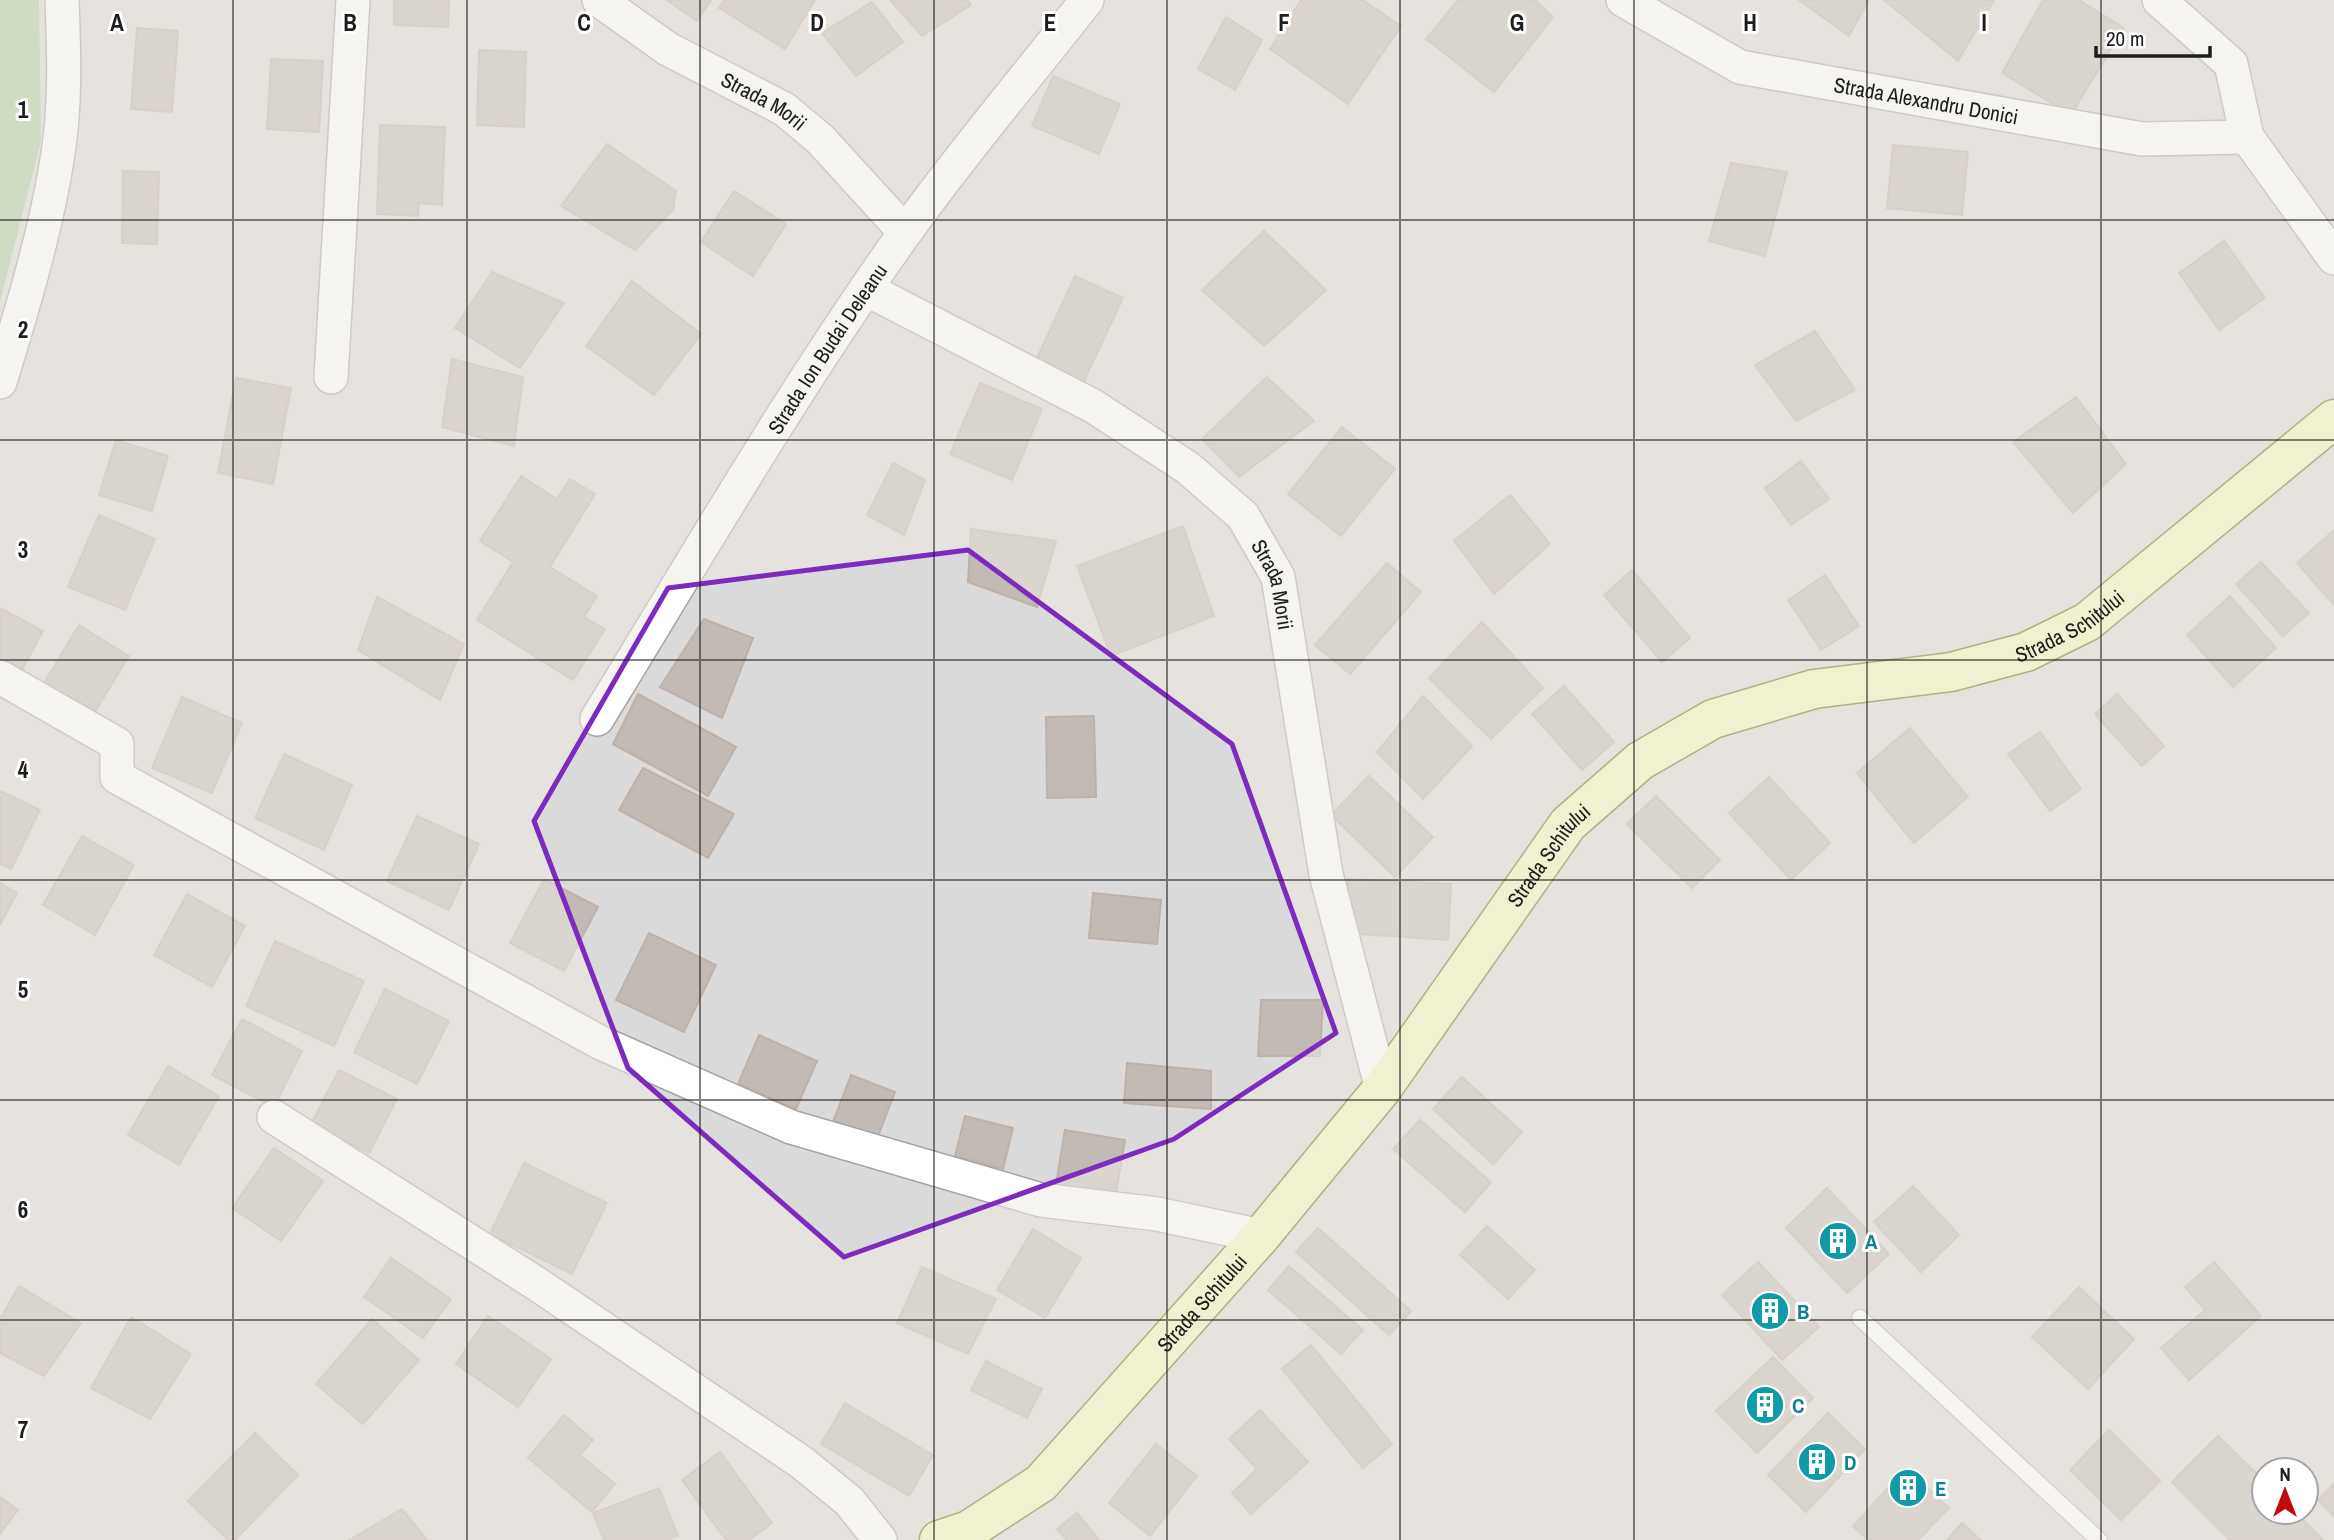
<svg xmlns="http://www.w3.org/2000/svg" width="2334" height="1540" font-family="'Archivo Narrow',sans-serif">
<style>
.residential{fill:#dbdada;fill-rule:evenodd}
.forest{fill:#aacb9b}
.building{fill:#c2bab4;stroke:#bfb1a7;stroke-width:2}
.lines{fill:none;stroke-linecap:round;stroke-linejoin:round}
.lane-casing{stroke:#a4a4a4;stroke-width:18}
.street-casing{stroke:#a4a4a4;stroke-width:36}
.secondary-casing{stroke:#656f0a;stroke-width:41}
.lane{stroke:#fff;stroke-width:16}
.street{stroke:#fff;stroke-width:33}
.secondary{stroke:#f4f6ba;stroke-width:38}
.marked{fill:none;stroke:#7b2cbf;stroke-width:5;stroke-linejoin:round}
.grid{fill:none;stroke:#1d1d1d;stroke-width:2;stroke-opacity:0.55}
.labels{text-anchor:middle;dominant-baseline:central;stroke-width:6;stroke-linejoin:round;paint-order:stroke}
.street-label{font-size:21px;fill:#1d1d1d;stroke:#fff}
.culture-label{font-size:21px;font-weight:bold;fill:#0d838f;stroke:#fff;text-anchor:start}
.grid-label{font-size:23px;text-anchor:middle;font-weight:bold;fill:#1d1d1d;stroke:#fff;stroke-width:6;stroke-linejoin:round;paint-order:stroke}
</style>
<rect width="100%" height="100%" fill="#eeebe4"/>
<!-- residential -->
<path class="residential" d="M0,0H2334V1540H0ZM2264,1470H2306V1512H2264Z"/>
<!-- forest -->
<path class="forest" d="M0,0H39L41,141L0,302Z"/>
<!-- building -->
<g class="building">
<path d="M394,0H449L448,27L394,25Z"/>
<path d="M667,0H711L697,21Z"/>
<path d="M724,0H815L785,49L719,8Z"/>
<path d="M890,0H967L971,5L922,36Z"/>
<path d="M1301,0H1363L1401,26L1348,104L1270,49Z"/>
<path d="M1458,0H1535L1553,17L1494,92L1426,39Z"/>
<path d="M1799,0H1869L1849,36Z"/>
<path d="M1884,0H1994L1958,61Z"/>
<path d="M2043,0H2079L2124,28L2071,115L2002,73Z"/>
<path d="M872,2L903,42L856,76L822,33Z"/>
<path d="M1226,17L1262,40L1235,90L1198,69Z"/>
<path d="M137,28L178,31L172,112L131,109Z"/>
<path d="M479,50L526,52L524,127L477,125Z"/>
<path d="M271,59L323,61L319,132L267,129Z"/>
<path d="M1053,76L1120,104L1099,154L1032,126Z"/>
<path d="M380,125L445,127L442,205L419,203L418,216L377,214Z"/>
<path d="M607,144L676,191L673,210L635,250L561,206Z"/>
<path d="M1893,145L1968,152L1962,215L1887,208Z"/>
<path d="M1731,163L1787,172L1765,256L1709,241Z"/>
<path d="M123,171L159,172L157,244L122,243Z"/>
<path d="M734,191L786,224L753,276L701,242Z"/>
<path d="M1264,231L1326,290L1264,346L1202,290Z"/>
<path d="M2224,241L2265,298L2219,330L2179,273Z"/>
<path d="M492,272L564,303L520,368L455,328Z"/>
<path d="M1075,276L1123,298L1083,383L1036,360Z"/>
<path d="M632,281L701,334L654,395L586,346Z"/>
<path d="M1815,331L1855,390L1796,421L1755,365Z"/>
<path d="M452,359L523,377L514,446L442,427Z"/>
<path d="M1267,377L1314,421L1239,477L1202,439Z"/>
<path d="M236,378L291,388L273,484L218,473Z"/>
<path d="M980,383L1042,409L1012,480L950,454Z"/>
<path d="M2076,397L2126,464L2073,513L2013,442Z"/>
<path d="M1342,427L1395,469L1341,536L1288,494Z"/>
<path d="M116,440L168,456L152,511L99,495Z"/>
<path d="M1801,461L1829,499L1791,525L1765,488Z"/>
<path d="M893,463L925,480L904,535L867,515Z"/>
<path d="M521,476L557,499L570,479L595,494L550,567L597,596L584,617L605,629L573,680L477,620L513,562L480,541Z"/>
<path d="M1510,495L1550,544L1494,594L1454,541Z"/>
<path d="M99,515L155,539L125,610L68,587Z"/>
<path d="M1183,526L1214,616L1111,656L1077,566Z"/>
<path d="M971,529L1056,541L1037,607L968,582Z"/>
<path d="M2334,530V605L2297,563Z"/>
<path d="M2261,562L2309,613L2283,636L2236,584Z"/>
<path d="M1387,563L1421,592L1350,674L1315,645Z"/>
<path d="M1632,570L1690,638L1662,662L1604,595Z"/>
<path d="M1825,575L1859,626L1821,650L1788,600Z"/>
<path d="M2230,596L2276,648L2233,687L2187,635Z"/>
<path d="M377,597L464,644L440,700L358,650Z"/>
<path d="M0,608L43,631L19,675L0,665Z"/>
<path d="M704,619L753,638L722,718L660,687Z"/>
<path d="M1482,622L1543,688L1491,739L1429,678Z"/>
<path d="M79,625L129,656L93,715L43,685Z"/>
<path d="M1564,686L1614,742L1582,770L1532,714Z"/>
<path d="M638,694L736,747L708,796L613,744Z"/>
<path d="M2117,694L2164,746L2142,766L2095,714Z"/>
<path d="M1423,696L1472,746L1423,799L1377,752Z"/>
<path d="M182,697L242,723L212,793L152,768Z"/>
<path d="M1094,716L1096,797L1047,798L1046,717Z"/>
<path d="M1910,728L1968,797L1914,843L1857,773Z"/>
<path d="M2040,732L2081,789L2050,811L2008,754Z"/>
<path d="M284,754L352,785L324,850L255,818Z"/>
<path d="M643,768L734,814L708,858L619,810Z"/>
<path d="M1369,776L1433,837L1395,877L1331,815Z"/>
<path d="M1769,777L1830,843L1791,880L1729,813Z"/>
<path d="M0,791L40,810L11,869L0,864Z"/>
<path d="M1656,796L1720,860L1692,888L1627,824Z"/>
<path d="M417,816L479,844L449,910L387,881Z"/>
<path d="M82,836L134,865L95,935L43,905Z"/>
<path d="M544,879L598,907L564,971L510,943Z"/>
<path d="M1348,879L1451,884L1448,940L1345,933Z"/>
<path d="M0,883L17,893L0,925Z"/>
<path d="M1093,893L1161,900L1157,944L1089,938Z"/>
<path d="M187,894L245,926L212,987L154,955Z"/>
<path d="M649,933L716,965L684,1032L616,1000Z"/>
<path d="M275,941L364,981L334,1046L246,1006Z"/>
<path d="M385,989L449,1021L417,1084L354,1052Z"/>
<path d="M1261,1000H1323L1320,1056H1258Z"/>
<path d="M242,1019L302,1051L274,1107L212,1075Z"/>
<path d="M759,1035L817,1061L796,1109L738,1084Z"/>
<path d="M1127,1063L1211,1071V1109L1124,1103Z"/>
<path d="M168,1066L219,1096L179,1165L128,1135Z"/>
<path d="M339,1070L397,1099L369,1153L311,1124Z"/>
<path d="M851,1075L895,1092L875,1144L831,1127Z"/>
<path d="M1462,1077L1522,1132L1493,1164L1433,1109Z"/>
<path d="M965,1116L1013,1128L1003,1169L955,1156Z"/>
<path d="M1420,1120L1491,1182L1465,1212L1393,1149Z"/>
<path d="M1065,1130L1125,1140L1114,1205L1054,1196Z"/>
<path d="M274,1148L323,1181L281,1241L232,1208Z"/>
<path d="M524,1163L607,1203L572,1274L490,1234Z"/>
<path d="M1913,1186L1959,1235L1921,1272L1874,1222Z"/>
<path d="M1827,1188L1889,1254L1847,1293L1786,1228Z"/>
<path d="M1487,1226L1535,1270L1508,1299L1460,1255Z"/>
<path d="M1318,1228L1411,1311L1389,1335L1296,1252Z"/>
<path d="M1033,1229L1081,1258L1045,1318L997,1290Z"/>
<path d="M391,1258L451,1299L423,1338L364,1297Z"/>
<path d="M1758,1262L1819,1327L1782,1360L1722,1295Z"/>
<path d="M2214,1262L2261,1316L2189,1380L2161,1348L2205,1310L2185,1287Z"/>
<path d="M1289,1266L1363,1330L1341,1354L1268,1290Z"/>
<path d="M922,1267L996,1299L968,1354L897,1323Z"/>
<path d="M19,1286L81,1323L44,1376L0,1353V1319Z"/>
<path d="M2079,1287L2134,1339L2088,1389L2032,1337Z"/>
<path d="M488,1316L551,1359L518,1407L456,1364Z"/>
<path d="M131,1317L191,1354L150,1419L91,1388Z"/>
<path d="M372,1319L419,1360L363,1424L316,1384Z"/>
<path d="M1311,1345L1392,1444L1363,1468L1282,1369Z"/>
<path d="M1773,1357L1813,1398L1757,1453L1716,1411Z"/>
<path d="M986,1361L1042,1389L1027,1418L971,1390Z"/>
<path d="M845,1403L933,1455L909,1496L821,1444Z"/>
<path d="M1260,1410L1308,1462L1251,1514L1232,1493L1257,1469L1229,1439Z"/>
<path d="M1828,1413L1865,1449L1806,1512L1768,1475Z"/>
<path d="M564,1415L593,1440L580,1455L615,1484L592,1512L528,1458Z"/>
<path d="M2109,1430L2160,1481L2121,1520L2070,1470Z"/>
<path d="M255,1433L298,1475L235,1540H228L188,1501Z"/>
<path d="M2218,1436L2264,1481V1512H2295L2323,1540H2230L2172,1482Z"/>
<path d="M1156,1444L1197,1476L1150,1536L1109,1503Z"/>
<path d="M720,1452L772,1523L749,1540H726L682,1480Z"/>
<path d="M1906,1468L1949,1508L1918,1540H1868L1853,1526Z"/>
<path d="M2334,1484V1516L2318,1500Z"/>
<path d="M659,1488L678,1536L668,1540H604L593,1513Z"/>
<path d="M0,1497L18,1510L0,1534Z"/>
<path d="M402,1509L427,1540H349Z"/>
<path d="M1077,1513L1099,1540H1067L1057,1529Z"/>
<path d="M1962,1523L1981,1540H1947Z"/>
</g>
<g class="lines">
<!-- lane casing -->
<g class="lane-casing">
<path id="lane" d="M1860,1318L2099,1540"/>
</g>
<!-- street casing -->
<g class="street-casing">
<g id="street">
<path id="s1" d="M599,0L668,49L784,109L820,139L905,232"/>
<path id="s2" d="M1623,0L1740,67L2142,139L2247,137"/>
<path d="M2159,0L2231,64L2247,137L2334,258"/>
<path id="s3" d="M866,289L1093,406L1188,468L1243,516L1278,577L1326,874L1382,1089"/>
<path d="M331,377L353,0"/>
<path d="M0,382C22,310 45,235 57,160C66,107 64,53 62,0"/>
<path d="M0,677L117,744V777L601,1043L791,1127L1041,1200L1157,1214L1261,1236"/>
<path id="s4" d="M597,719C697,556 793,390 904,234C961,154 1026,78 1087,0"/>
<path d="M274,1117L537,1284L801,1462L849,1501L880,1540"/>
</g>
</g>
<!-- secondary casing -->
<g class="secondary-casing">
<g id="secondary">
<path id="s5" d="M939,1540L969,1530L1041,1483L1261,1236L1382,1089L1568,824L1640,761L1713,719L1814,689L1951,672L2026,652L2087,622L2334,419"/>
</g>
</g>
<!-- lane -->
<use href="#lane" class="lane"/>
<!-- street -->
<use href="#street" class="street"/>
<!-- secondary -->
<use href="#secondary" class="secondary"/>
</g>
<!-- marked area -->
<path d="M0 0H2334V1540H0ZM968,550L1232,744L1336,1033L1174,1139L844,1257L628,1068L534,821L668,588Z" fill="#eeebe4" fill-opacity=".55" fill-rule="evenodd"/>
<path class="marked" d="M968,550L1232,744L1336,1033L1174,1139L844,1257L628,1068L534,821L668,588Z"/>
<!-- grid -->
<path class="grid" d="M233,0V1540M467,0V1540M700,0V1540M934,0V1540M1167,0V1540M1400,0V1540M1634,0V1540M1867,0V1540M2101,0V1540M0,220H2334M0,440H2334M0,660H2334M0,880H2334M0,1100H2334M0,1320H2334"/>
<!-- icons -->
<defs>
<g id="building-disc" transform="scale(2.0125)"><circle r="9.5" fill="#0f9aa8" stroke="#fff"/><path d="M-4-6H4V6H1V3H-1V6H-4ZM-2.5-4.3h1.7v1.8h-1.7ZM.8-4.3h1.7v1.8H.8ZM-2.5-1h1.7V.8h-1.7ZM.8-1h1.7V.8H.8Z" fill="#fff"/></g>
</defs>
<g fill-rule="evenodd">
<use href="#building-disc" x="1838" y="1241"/>
<use href="#building-disc" x="1770" y="1311"/>
<use href="#building-disc" x="1765" y="1405"/>
<use href="#building-disc" x="1817" y="1462"/>
<use href="#building-disc" x="1908" y="1488"/>
</g>
<g class="labels">
<!-- street labels -->
<g class="street-label">
<text stroke="none"><textPath href="#s2" startOffset="324">Strada Alexandru Donici</textPath></text>
<text stroke="none"><textPath href="#s1" startOffset="194">Strada Morii</textPath></text>
<text stroke="none"><textPath href="#s4" startOffset="436">Strada Ion Budai Deleanu</textPath></text>
<text stroke="none"><textPath href="#s3" startOffset="518">Strada Morii</textPath></text>
<text stroke="none"><textPath href="#s5" startOffset="1514">Strada Schitului</textPath></text>
<text stroke="none"><textPath href="#s5" startOffset="926">Strada Schitului</textPath></text>
<text stroke="none"><textPath href="#s5" startOffset="359">Strada Schitului</textPath></text>
</g>
<!-- culture labels -->
<g class="culture-label">
<text x="1865" y="1241">A</text>
<text x="1797" y="1311">B</text>
<text x="1792" y="1405">C</text>
<text x="1844" y="1462">D</text>
<text x="1935" y="1488">E</text>
</g>
</g>
<g class="grid-label">
<text x="117" y="31">A</text>
<text x="350" y="31">B</text>
<text x="584" y="31">C</text>
<text x="817" y="31">D</text>
<text x="1050" y="31">E</text>
<text x="1284" y="31">F</text>
<text x="1517" y="31">G</text>
<text x="1750" y="31">H</text>
<text x="1984" y="31">I</text>
<text x="23" y="118">1</text>
<text x="23" y="338">2</text>
<text x="23" y="558">3</text>
<text x="23" y="778">4</text>
<text x="23" y="998">5</text>
<text x="23" y="1218">6</text>
<text x="23" y="1438">7</text>
</g>
<!-- north arrow -->
<g transform="translate(2285 1491)"><circle r="33" fill="#ffffff" stroke="#a5a5a5" stroke-width="2"/>
<path d="M0-5L12 26L0 18L-12 26Z" fill="#c10a0d"/>
<text y="-10" font-size="19" font-weight="bold" text-anchor="middle" fill="#1d1d1d">N</text>
</g>
<!-- scale -->
<path d="M2096 46v10h114v-10" fill="none" stroke="#1d1d1d" stroke-width="3.5"/>
<text x="2106" y="46" font-size="21" fill="#1d1d1d" stroke="#ffffff" stroke-width="5" paint-order="stroke">20 m</text>
</svg>
